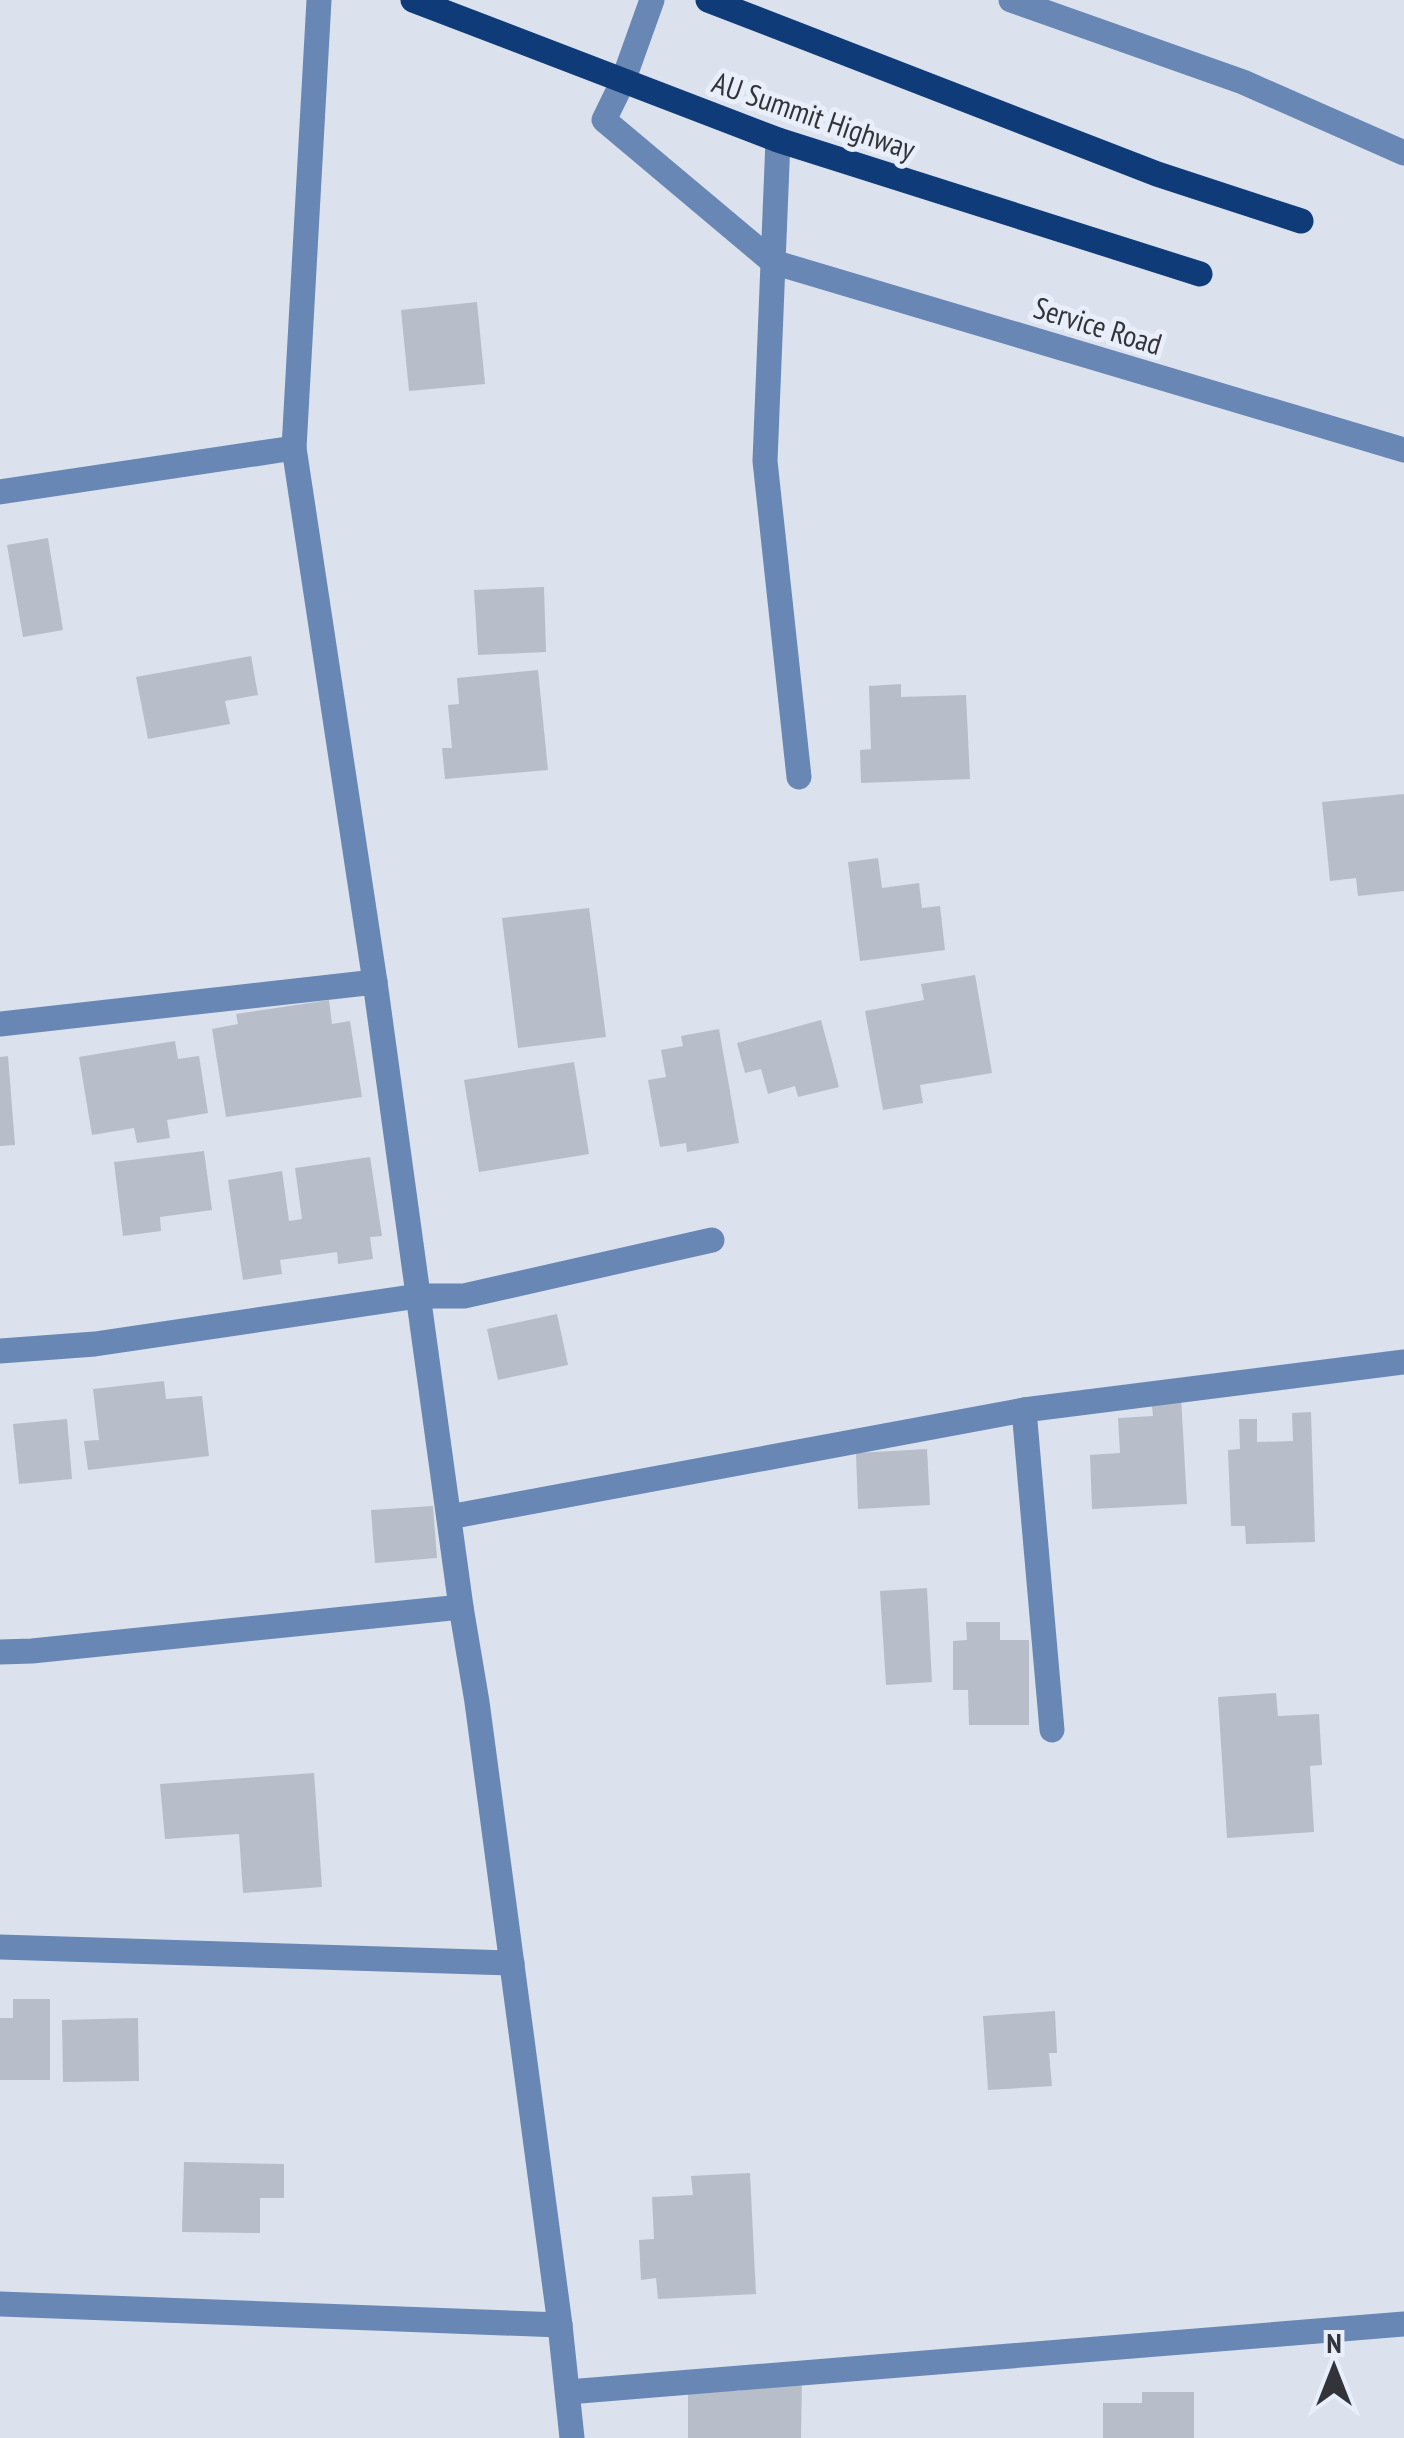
<svg xmlns="http://www.w3.org/2000/svg" width="1404" height="2438" font-family="'PT Sans Narrow',sans-serif">
<style>
.building{fill:#b7bec9}
.lines{fill:none;stroke-linecap:round;stroke-linejoin:round}
.minor{stroke:#6987b5;stroke-width:25}
.major{stroke:#0f3b79;stroke-width:25}
.labels{text-anchor:middle;dominant-baseline:central;stroke-width:10;stroke-linejoin:round;paint-order:stroke}
.street-label{font-size:30px;fill:#323439;stroke:#e8effa}
</style>
<rect width="100%" height="100%" fill="#dbe2ed"/>
<!-- building -->
<g class="building">
<path d="M477,302L485,384L409,391L401,310Z"/>
<path d="M48,538L63,630L23,637L7,545Z"/>
<path d="M544,587L546,652L478,655L474,590Z"/>
<path d="M251,656L258,695L225,701L230,724L148,739L136,677Z"/>
<path d="M538,670L548,770L445,779L442,748H452L448,705L459,704L457,678Z"/>
<path d="M901,684V697L966,695L970,779L861,783L860,750L871,749L869,686Z"/>
<path d="M1404,794V891L1358,896L1356,878L1330,881L1322,802Z"/>
<path d="M878,858L882,888L919,883L922,908L940,906L945,950L860,961L848,862Z"/>
<path d="M589,908L606,1037L518,1048L502,918Z"/>
<path d="M975,975L992,1073L920,1085L923,1103L883,1110L865,1011L924,1000L921,984Z"/>
<path d="M329,1000L332,1024L350,1021L362,1097L226,1117L212,1029L238,1024L236,1014Z"/>
<path d="M821,1020L839,1087L798,1097L795,1086L768,1094L761,1069L745,1073L737,1043Z"/>
<path d="M719,1029L739,1143L687,1152L686,1143L660,1147L648,1080L666,1077L661,1050L683,1046L681,1036Z"/>
<path d="M175,1041L178,1059L199,1056L208,1113L167,1120L170,1138L137,1143L134,1128L92,1135L79,1057Z"/>
<path d="M8,1056L15,1145L0,1146V1057Z"/>
<path d="M574,1062L589,1154L479,1172L464,1080Z"/>
<path d="M204,1151L212,1210L160,1217L161,1231L123,1236L114,1162Z"/>
<path d="M370,1157L382,1236L370,1237L373,1259L338,1264L337,1252L280,1260L282,1274L243,1280L228,1180L282,1171L289,1221L302,1219L295,1168Z"/>
<path d="M557,1314L568,1365L498,1380L487,1329Z"/>
<path d="M164,1381L166,1399L202,1396L209,1456L88,1470L84,1441L99,1440L93,1389Z"/>
<path d="M1181,1396L1187,1504L1092,1509L1090,1455L1120,1453L1118,1418L1153,1416L1151,1398Z"/>
<path d="M1311,1412L1315,1542L1246,1544L1245,1526H1231L1228,1450L1240,1449L1239,1419H1257V1442L1293,1441L1292,1413Z"/>
<path d="M67,1419L72,1479L19,1484L13,1424Z"/>
<path d="M927,1449L930,1505L858,1509L856,1453Z"/>
<path d="M433,1506L437,1558L375,1563L371,1510Z"/>
<path d="M927,1588L932,1682L886,1685L880,1591Z"/>
<path d="M966,1622H1000V1640H1029V1725H969L968,1690H953V1641L967,1640Z"/>
<path d="M1276,1693L1278,1716L1319,1714L1322,1765L1310,1766L1314,1832L1227,1838L1218,1697Z"/>
<path d="M314,1773L322,1887L243,1893L239,1834L165,1839L160,1784Z"/>
<path d="M13,1999H50V2080H0V2018H13Z"/>
<path d="M1055,2011L1057,2053H1049L1052,2086L988,2090L983,2016Z"/>
<path d="M138,2018L139,2081L63,2082L62,2020Z"/>
<path d="M184,2162L284,2164V2198H260V2233L182,2232Z"/>
<path d="M750,2173L756,2294L658,2299L656,2278L641,2280L639,2240L654,2239L652,2197L693,2195L691,2176Z"/>
<path d="M740,2375H802L801,2438H688V2391H740Z"/>
<path d="M1142,2392H1194V2438H1103V2403H1142Z"/>
</g>
<g class="lines">
<!-- minor -->
<g class="minor">
<path d="M319,0L294,448L375,982L461,1607L477,1702L560,2325L572,2438"/>
<path d="M652,0L623,81L604,120L773,262L1404,450"/>
<path d="M1011,0L1243,82L1404,153"/>
<path d="M778,140L765,461L799,777"/>
<path d="M0,492L294,448"/>
<path d="M0,1024L375,982"/>
<path d="M0,1351L95,1344L418,1296H464L712,1240"/>
<path d="M1024,1410L1052,1730"/>
<path d="M449,1517L1024,1410L1404,1362"/>
<path d="M0,1652L32,1651L461,1607"/>
<path d="M0,1947L512,1963"/>
<path d="M0,2304L560,2325"/>
<path d="M568,2392L1404,2324"/>
</g>
<!-- major -->
<g class="major">
<path d="M413,0L778,140L1200,274"/>
<path d="M708,0L1157,174L1301,221"/>
</g>
</g>
<g class="labels">
<!-- street labels -->
<g class="street-label">
<text transform="translate(814 115) rotate(19)">AU Summit Highway</text>
<text transform="translate(1098 325) rotate(17)">Service Road</text>
</g>
</g>
<!-- north arrow -->
<g transform="translate(1334 2368)" stroke="#e8effa" stroke-width="8" paint-order="stroke">
<path d="M0-8L18 38L0 25L-18 38Z" fill="#323439"/>
<text y="-15" font-size="28" font-weight="bold" text-anchor="middle" fill="#323439">N</text>
</g>
</svg>
